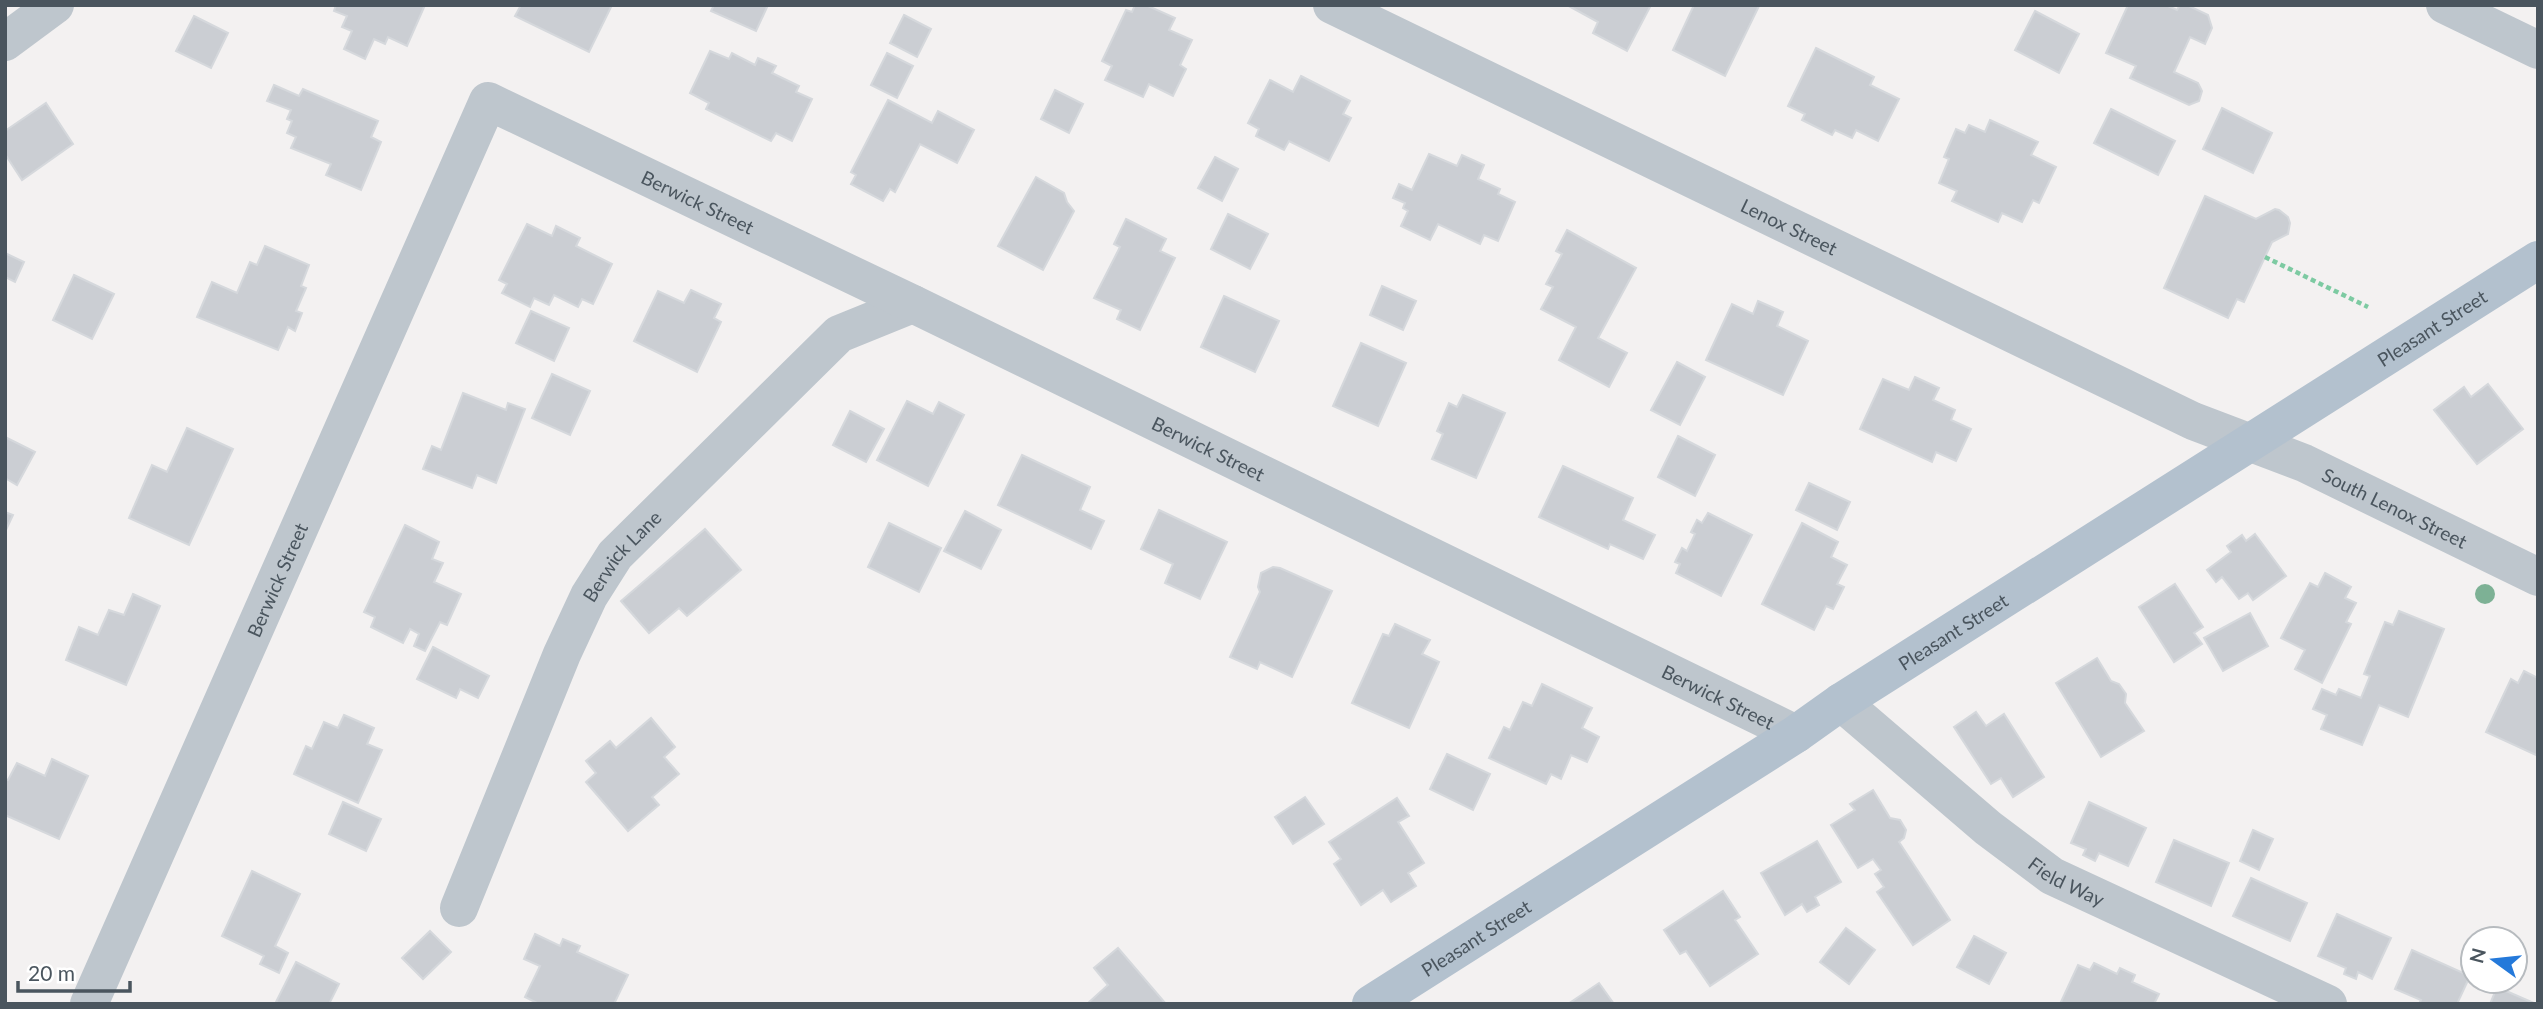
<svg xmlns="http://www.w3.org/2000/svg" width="2543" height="1009" font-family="Lato,sans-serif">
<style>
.building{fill:#cbced3;stroke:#d5d8dc;stroke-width:2}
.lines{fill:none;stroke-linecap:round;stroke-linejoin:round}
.path{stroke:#7dcaa2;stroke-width:4.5;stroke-dasharray:5 3.5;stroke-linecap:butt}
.minor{stroke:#bec6cd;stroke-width:38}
.major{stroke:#b3c1ce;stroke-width:38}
.tree{fill:#7db195}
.labels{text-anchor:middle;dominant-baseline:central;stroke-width:7;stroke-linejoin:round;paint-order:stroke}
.street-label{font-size:19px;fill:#4a555e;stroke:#fff}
</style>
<rect width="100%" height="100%" fill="#f3f1f1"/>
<!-- building -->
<g class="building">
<path d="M336,5H425L407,46L388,37L385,44L374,39L365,59L344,49L352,31L342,27L347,16L334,11Z"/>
<path d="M521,5H612L589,52L515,16Z"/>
<path d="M714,5H768L756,31L711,11Z"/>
<path d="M1135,5H1146L1175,18L1169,30L1192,40L1180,65L1186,69L1173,96L1149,84L1143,97L1105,80L1112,66L1102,61L1126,10L1132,12Z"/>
<path d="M1567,5H1651L1627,51L1593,33L1598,22Z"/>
<path d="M1694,5L1759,6L1725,76L1673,50Z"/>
<path d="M2128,5H2166L2177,10L2180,5H2187L2208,15L2212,28L2205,44L2190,37L2174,72L2198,83L2202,91L2199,101L2189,105L2130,78L2136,66L2106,53Z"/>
<path d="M2035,11L2079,34L2059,73L2015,50Z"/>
<path d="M904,15L931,29L917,57L890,43Z"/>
<path d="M194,16L228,33L211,68L176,51Z"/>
<path d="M1816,48L1874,77L1870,85L1899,99L1878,141L1856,130L1852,138L1835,130L1832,135L1802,120L1805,114L1788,106Z"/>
<path d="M710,51L729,59L732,53L755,65L758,58L776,66L772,73L799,86L796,92L812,99L792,141L776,133L771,141L706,109L709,103L690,93Z"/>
<path d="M887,53L913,66L897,98L871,85Z"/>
<path d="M1301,76L1350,101L1343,114L1351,118L1329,161L1289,141L1284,150L1256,136L1259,129L1248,123L1270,80L1293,92Z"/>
<path d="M274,85L299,96L303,89L378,121L371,137L381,142L361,190L326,175L331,164L291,148L296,137L287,133L292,121L287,119L291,110L267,101Z"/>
<path d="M1055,90L1083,104L1069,133L1041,119Z"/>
<path d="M888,100L932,123L938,111L974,130L957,163L920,144L895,192L890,189L883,201L851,184L856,175L851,172Z"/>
<path d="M46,103L73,144L22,180L5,154V131Z"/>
<path d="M2222,108L2272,133L2253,173L2203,149Z"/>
<path d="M2111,109L2175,141L2158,175L2094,143Z"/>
<path d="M1990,120L2038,142L2031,155L2056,167L2039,203L2033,200L2022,222L2002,213L1998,222L1952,201L1957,191L1939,183L1949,159L1944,157L1956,129L1965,133L1969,125L1985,132Z"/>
<path d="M1429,154L1457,166L1462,155L1484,165L1478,179L1500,189L1498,194L1515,202L1498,241L1484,235L1480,244L1438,224L1430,240L1401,226L1408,211L1403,208L1405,203L1393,198L1399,184L1412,190Z"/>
<path d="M1215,157L1238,169L1222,201L1198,188Z"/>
<path d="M1036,177L1064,193L1067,202L1074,211L1043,270L998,246Z"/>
<path d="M2205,196L2256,219L2275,209L2279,210L2288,217L2290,223L2288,234L2272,242L2244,302L2237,299L2228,318L2164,288Z"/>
<path d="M1228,214L1268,234L1250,269L1211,249Z"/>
<path d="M1126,219L1166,239L1160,251L1175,258L1140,330L1117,319L1121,310L1094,298L1120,247L1114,244Z"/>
<path d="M527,224L552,236L556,226L580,238L576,246L612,264L593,304L582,299L578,307L554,295L549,305L534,298L530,307L502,293L507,284L499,280Z"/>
<path d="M1567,230L1636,268L1598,338L1627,353L1609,387L1559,360L1576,327L1541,309L1553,287L1546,284L1562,254L1556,251Z"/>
<path d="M265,246L309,265L301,286L306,288L296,311L302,313L295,331L288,327L278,350L197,317L212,282L237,293L250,262L257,265Z"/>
<path d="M5,253L24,262L15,282L5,277Z"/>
<path d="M74,275L114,294L92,339L53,320Z"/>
<path d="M1382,286L1416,301L1403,330L1370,315Z"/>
<path d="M691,290L721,304L714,318L721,322L697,372L634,341L658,291L684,303Z"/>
<path d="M1224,296L1279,321L1255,372L1201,347Z"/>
<path d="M1758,301L1783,312L1777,326L1808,341L1783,395L1706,360L1732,304L1753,314Z"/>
<path d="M531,311L569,328L554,361L516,343Z"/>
<path d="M1361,343L1406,363L1378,426L1333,406Z"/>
<path d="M1677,362L1705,377L1680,425L1651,410Z"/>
<path d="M552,374L590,391L570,435L532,418Z"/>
<path d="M1915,377L1939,388L1933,400L1955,410L1951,420L1971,429L1956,461L1936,452L1932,462L1860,429L1883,379L1909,390Z"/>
<path d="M2488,384L2523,429L2477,464L2434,410L2464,387L2471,397Z"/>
<path d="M463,393L506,410L508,403L525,409L496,483L477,475L472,488L423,469L432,446L441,450Z"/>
<path d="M1463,395L1505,413L1476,478L1432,459L1443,434L1437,431L1449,403L1457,407Z"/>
<path d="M907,401L933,414L939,402L964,415L928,486L877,460Z"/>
<path d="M850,411L884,429L866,462L833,445Z"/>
<path d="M187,428L233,449L189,545L129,518L152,465L167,472Z"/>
<path d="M1678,436L1715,455L1695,496L1658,477Z"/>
<path d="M5,437L35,452L17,485L5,478Z"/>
<path d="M1022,455L1090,487L1080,510L1104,521L1091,549L998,505Z"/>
<path d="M1563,466L1633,498L1623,520L1655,535L1643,559L1610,544L1608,549L1539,517Z"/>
<path d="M1809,483L1850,502L1837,530L1796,510Z"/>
<path d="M1159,510L1227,542L1200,599L1165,583L1173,564L1141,549Z"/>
<path d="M965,511L1001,530L981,569L944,551Z"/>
<path d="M5,512L13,515L5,532Z"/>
<path d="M1708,513L1752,535L1721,596L1676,573L1680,564L1675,562L1682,548L1687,551L1695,534L1691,532L1697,520L1702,523Z"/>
<path d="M889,523L941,548L919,592L868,567Z"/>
<path d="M1802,523L1838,542L1831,557L1847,565L1837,584L1844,587L1833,609L1826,606L1814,630L1762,604Z"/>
<path d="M405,525L439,542L432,559L443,563L434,582L461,594L447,625L440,622L425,651L414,646L419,634L410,629L403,643L371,627L375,617L364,612Z"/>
<path d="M705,529L741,570L687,616L679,608L649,633L621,601Z"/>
<path d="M2255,534L2286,576L2253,600L2248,593L2239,599L2222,577L2216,582L2207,570L2231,552L2227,546L2242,535L2246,541Z"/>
<path d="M1273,567L1280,568L1332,591L1292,677L1260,662L1257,669L1230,657L1260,592L1258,587L1261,573Z"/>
<path d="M2325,573L2351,587L2345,598L2356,603L2346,622L2351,624L2322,683L2295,669L2305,650L2281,638L2310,583L2318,587Z"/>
<path d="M2175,584L2203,627L2194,633L2202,644L2174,662L2139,607Z"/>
<path d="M133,594L160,606L126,685L66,660L79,627L98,635L109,610L124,615Z"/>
<path d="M2399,611L2444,629L2408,717L2379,705L2362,745L2321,729L2327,715L2313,709L2322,689L2336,695L2339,689L2361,698L2370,676L2364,674L2385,622L2393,625Z"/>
<path d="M2250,613L2268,646L2223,671L2204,638Z"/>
<path d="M1395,624L1430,640L1422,654L1439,662L1409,728L1352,703L1383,634L1389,636Z"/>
<path d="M433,647L489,676L478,698L460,689L456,698L417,679Z"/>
<path d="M2097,658L2111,681L2119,684L2126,694L2125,703L2144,731L2101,757L2056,683Z"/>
<path d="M2524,671L2538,678V756L2486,732L2511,679L2518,683Z"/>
<path d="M1542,684L1592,708L1582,728L1599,737L1587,762L1571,755L1561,779L1551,774L1546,784L1489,758L1504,727L1510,730L1523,702L1532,706Z"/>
<path d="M1976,712L1986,726L2004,714L2044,777L2013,797L2001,778L1991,784L1954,727Z"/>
<path d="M344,715L374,728L367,744L382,750L358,803L294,774L306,746L312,749L324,722L338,728Z"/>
<path d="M651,718L675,747L664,757L679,774L652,797L659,805L628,831L586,782L596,773L586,761L610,741L616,748Z"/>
<path d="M1447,754L1490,774L1473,810L1430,789Z"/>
<path d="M52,759L88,776L59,839L5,815V779L8,780L17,763L45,776Z"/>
<path d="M1873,790L1890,818L1900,820L1906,830L1904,838L1899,842L1950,920L1913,945L1877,892L1884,887L1875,874L1881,870L1873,859L1858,868L1831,825L1855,810L1850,804Z"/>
<path d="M1305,797L1324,824L1293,844L1275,817Z"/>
<path d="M1397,798L1409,816L1398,822L1424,863L1408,873L1416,886L1391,902L1383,890L1361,905L1334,864L1341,859L1329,842Z"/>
<path d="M343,802L381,819L366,851L329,834Z"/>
<path d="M2089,802L2146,828L2128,866L2099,853L2095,861L2083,855L2086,849L2071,843Z"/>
<path d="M2253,830L2273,839L2259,870L2240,861Z"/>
<path d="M2174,840L2229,863L2211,906L2156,882Z"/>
<path d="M1817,841L1841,882L1815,897L1819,905L1807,912L1802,904L1785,915L1761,873Z"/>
<path d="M252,871L300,894L275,946L288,953L279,973L260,964L264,956L222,936Z"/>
<path d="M2251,878L2307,903L2290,941L2233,916Z"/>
<path d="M1723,891L1740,917L1735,920L1758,954L1710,986L1686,951L1680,954L1664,930Z"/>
<path d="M2337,914L2391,938L2372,979L2358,972L2356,979L2344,974L2346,968L2318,956Z"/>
<path d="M1846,928L1875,950L1849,984L1820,962Z"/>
<path d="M430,931L451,952L423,979L402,958Z"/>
<path d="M535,934L560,946L563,939L580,946L577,952L628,975L614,1004H539L525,997L540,966L524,959Z"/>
<path d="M1974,936L2006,953L1989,984L1957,967Z"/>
<path d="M1118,948L1166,1004H1087L1108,985L1094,968Z"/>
<path d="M2412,950L2470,976L2457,1004H2419L2421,1000L2395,989Z"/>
<path d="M296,962L339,984L329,1004H281L276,1002Z"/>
<path d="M2094,963L2117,974L2120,968L2135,975L2132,982L2159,994L2154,1004H2060L2078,965L2090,970Z"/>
<path d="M1599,983L1614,1004H1568Z"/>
<path d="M2497,987L2536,1004H2490Z"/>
</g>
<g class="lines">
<!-- path -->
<path class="path" d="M2265,257L2368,307"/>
<!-- minor -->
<g class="minor">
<path id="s1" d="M1332,5L2193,421L2304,463L2538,577"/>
<path d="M2445,5L2538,50"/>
<path d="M5,42L55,5"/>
<path id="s2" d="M1841,702L1988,828L2052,876L2328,1004"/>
<path id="s3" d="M459,908L562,654L589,596L615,555L839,334L913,304"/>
<path id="s4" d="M89,1004L488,101L913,304L1796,734"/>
</g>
<!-- major -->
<path class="major" id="s5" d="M1371,1004L1796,734L1841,702L2538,260"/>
</g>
<!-- trees -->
<circle class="tree" cx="2485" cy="594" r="10"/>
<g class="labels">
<!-- street labels -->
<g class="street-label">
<text stroke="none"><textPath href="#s4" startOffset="1220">Berwick Street</textPath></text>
<text stroke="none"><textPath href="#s1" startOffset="508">Lenox Street</textPath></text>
<text stroke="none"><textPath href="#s5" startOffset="1258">Pleasant Street</textPath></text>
<text stroke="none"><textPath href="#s4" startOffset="1787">Berwick Street</textPath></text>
<text stroke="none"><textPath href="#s1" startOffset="1176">South Lenox Street</textPath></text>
<text stroke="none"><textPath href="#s3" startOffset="390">Berwick Lane</textPath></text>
<text stroke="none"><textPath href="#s4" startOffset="464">Berwick Street</textPath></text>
<text stroke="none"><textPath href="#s5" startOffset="691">Pleasant Street</textPath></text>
<text stroke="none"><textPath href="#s4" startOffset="2354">Berwick Street</textPath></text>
<text stroke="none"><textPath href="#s2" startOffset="289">Field Way</textPath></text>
<text stroke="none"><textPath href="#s5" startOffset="124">Pleasant Street</textPath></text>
</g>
</g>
<!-- border -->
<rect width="2543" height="1009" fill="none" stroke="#4a555e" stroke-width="14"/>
<!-- north arrow -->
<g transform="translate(2494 960) rotate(285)"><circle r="33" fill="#ffffff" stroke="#b7bbbf" stroke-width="2"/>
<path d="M0-5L12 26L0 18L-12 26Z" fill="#2479da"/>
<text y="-10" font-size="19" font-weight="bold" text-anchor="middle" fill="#4a555e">N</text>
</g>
<!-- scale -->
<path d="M18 981v10h112v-10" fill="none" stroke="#4a555e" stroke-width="3.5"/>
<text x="28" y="981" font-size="21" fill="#4a555e" stroke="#ffffff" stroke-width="5" paint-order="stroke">20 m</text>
</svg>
